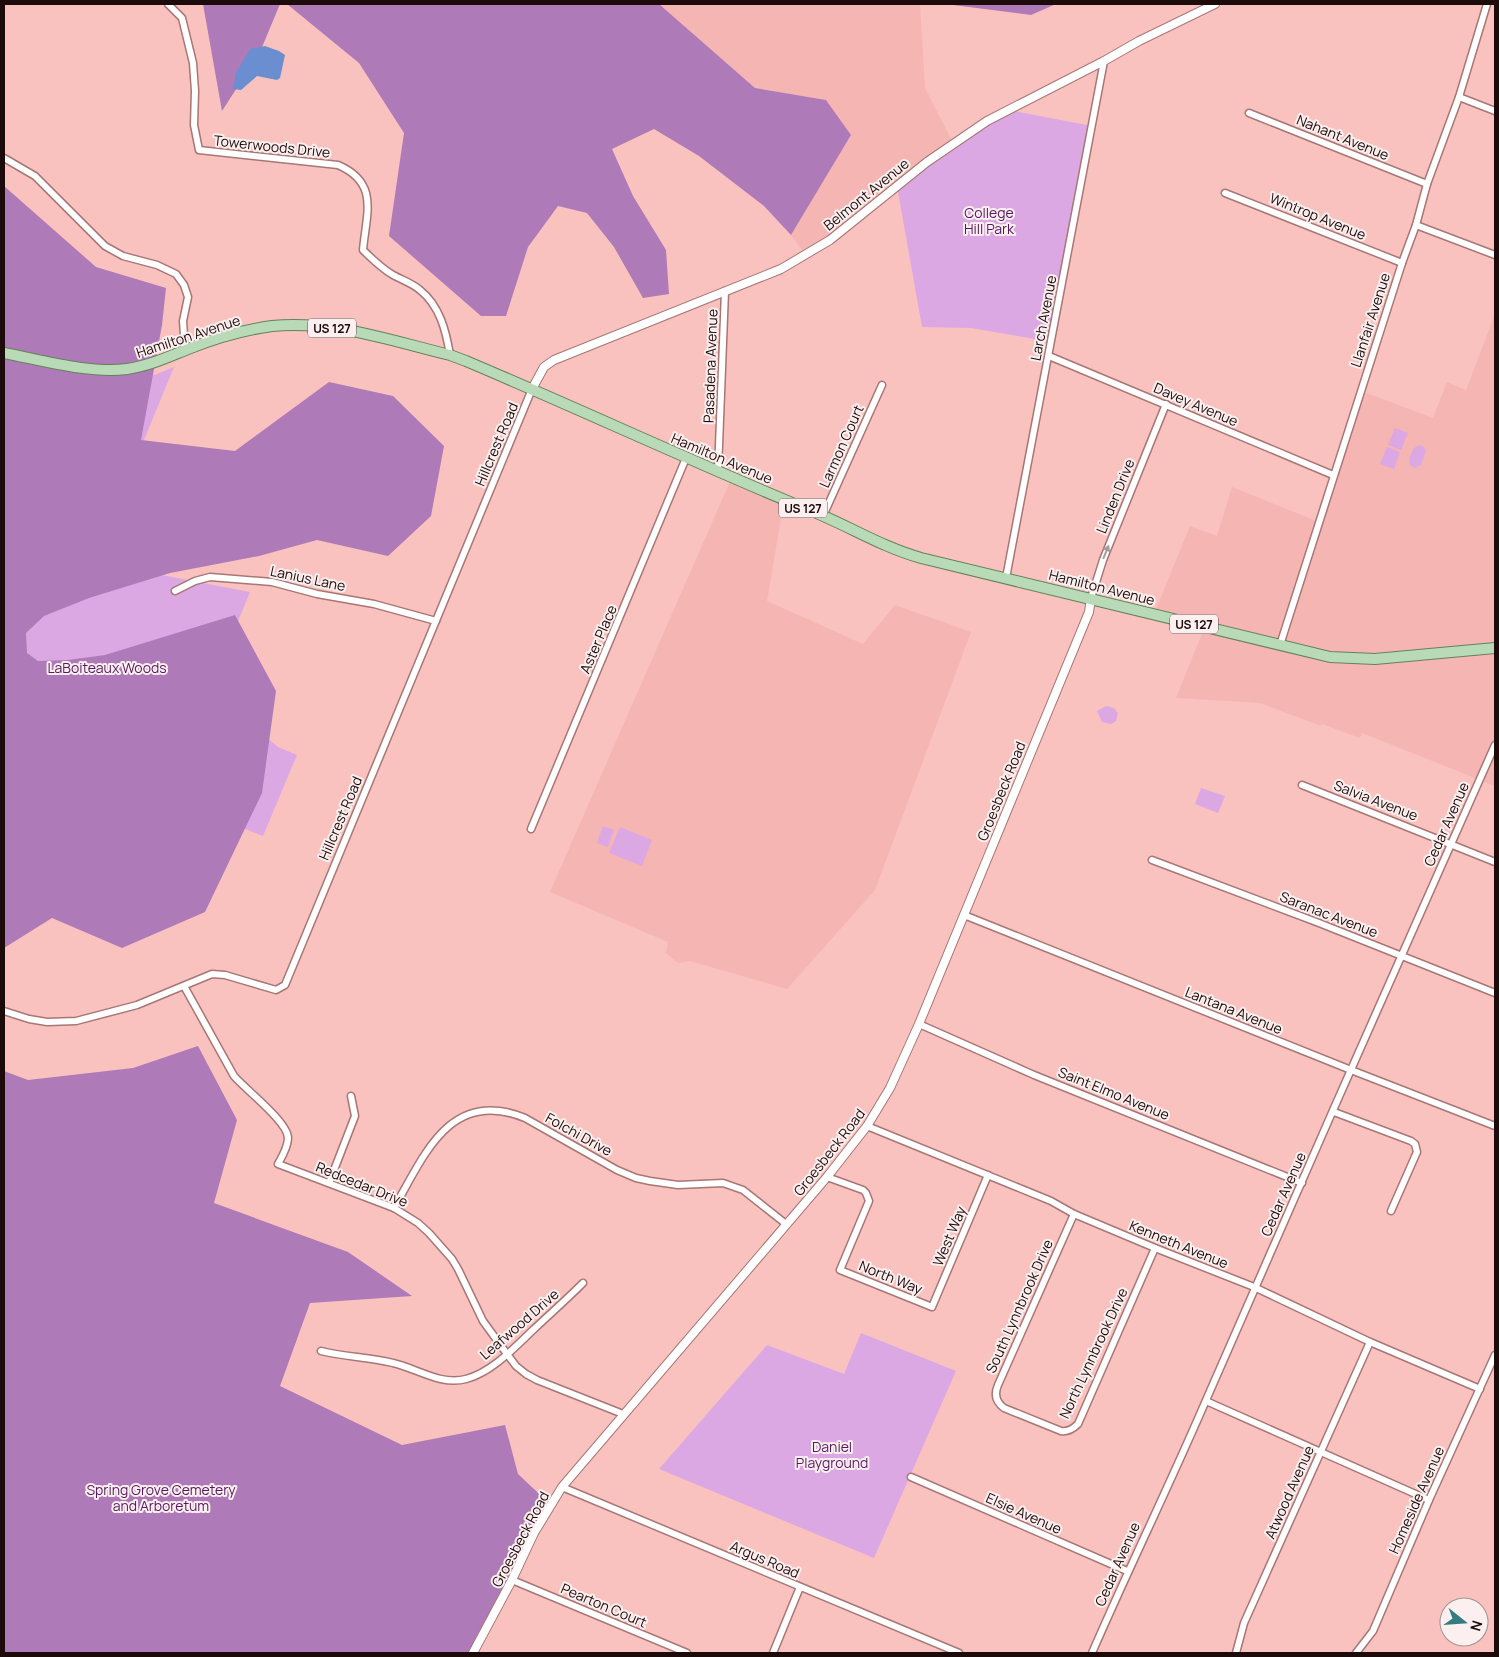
<svg xmlns="http://www.w3.org/2000/svg" width="1499" height="1657" font-family="Manrope,sans-serif">
<style>
.built{fill:#f5b5b3}
.green{fill:#dba8e4}
.forest{fill:#ae7ab7}
.water{fill:#6a8ecf}
.lines{fill:none;stroke-linecap:round;stroke-linejoin:round}
.minor-casing{stroke:#a87674;stroke-width:9}
.tertiary-casing{stroke:#a87674;stroke-width:10}
.primary-casing{stroke:#64825a;stroke-width:12}
.minor{stroke:#fff;stroke-width:6}
.tertiary{stroke:#fff;stroke-width:8}
.primary{stroke:#b9dab6;stroke-width:10}
.oneway{fill:#a59d9d}
.labels{text-anchor:middle;dominant-baseline:central;stroke-width:4;stroke-linejoin:round;paint-order:stroke}
.shield{fill:#fbf0ef;stroke:#604f4f;stroke-width:1}
.shield-label{font-size:12px;font-weight:bold;fill:#1d0a0a}
.street-label{font-size:14px;fill:#1d0a0a;stroke:#fbf0ef}
.park-label{font-size:14px;fill:#581763;stroke:#fbf0ef}
</style>
<rect width="100%" height="100%" fill="#f9c2bf"/>
<!-- built -->
<g class="built">
<path d="M659,4H920L925,88L953,143L806,255L791,235L851,135L826,100L755,88Z"/>
<path d="M1494,317L1495,318V786L1362,733L1360,738L1322,724L1321,726L1260,703L1176,698L1205,626L1154,614L1190,526L1217,536L1232,487L1319,522L1361,391L1433,418L1447,382L1466,390Z"/>
<path d="M732,477L784,500L767,601L863,644L895,605L971,632L875,890L787,989L690,961L678,963L666,953L668,942L550,892Z"/>
</g>
<!-- green -->
<g class="green">
<path d="M1008,110L1092,126L1052,342L971,328L922,327L897,186Z"/>
<path d="M174,367L94,562L250,592L210,690L278,747L297,755L263,836L21,740L4,512L139,379L157,374Z"/>
<path d="M1395,428L1408,433L1401,450L1388,445Z"/>
<path d="M1419,445L1424,447L1426,451L1421,465L1415,468L1410,465C1408,459 1412,447 1419,445Z"/>
<path d="M1387,447L1400,452L1394,469L1380,464Z"/>
<path d="M1106,706L1114,708L1118,713L1116,721L1111,724L1102,722L1097,711Z"/>
<path d="M1201,788L1225,796L1218,813L1195,804Z"/>
<path d="M603,826L614,830L608,847L597,843Z"/>
<path d="M620,827L652,840L642,866L609,853Z"/>
<path d="M861,1333L956,1371L874,1558L659,1469L767,1345L844,1374Z"/>
</g>
<!-- forest -->
<g class="forest">
<path d="M203,4H280L260,52L222,111Z"/>
<path d="M287,4H659L755,88L826,100L851,135L791,235L764,206L699,156L654,129L612,149L633,196L666,250L669,294L643,298L614,247L587,213L558,206L528,247L506,316H481L389,236L404,133L359,63Z"/>
<path d="M945,4H1056L1031,15Z"/>
<path d="M4,186L96,267L166,288L162,325L141,440L235,451L329,382L393,396L444,446L431,516L388,556L317,540L259,556L170,573L89,598L44,616L26,633L27,653L38,661L68,660L105,655L235,615L276,691L262,793L205,912L122,948L52,918L4,948Z"/>
<path d="M198,1046L237,1120L214,1203L348,1252L412,1296L310,1303L280,1386L402,1445L505,1425L518,1474L551,1505L473,1653H4V1071L28,1080L133,1068Z"/>
</g>
<!-- water -->
<path class="water" d="M265,46L279,51L285,55L280,78L277,80L257,76L241,90L233,89L236,73L250,49Z"/>
<g class="lines">
<!-- minor casing -->
<g class="minor-casing">
<g id="minor">
<path d="M168,4L182,18L193,63L195,91L194,125L199,150L338,165C380,183 366,214 363,250C372,259 381,268 393,275C402,280 412,283 420,290C440,306 446,331 450,355"/>
<path d="M1459,97L1495,111"/>
<path d="M1249,113L1427,184"/>
<path d="M4,158L35,176L105,246L123,256L157,265L176,274L184,285L188,297L183,321L185,350"/>
<path d="M1225,193L1402,263"/>
<path d="M1416,225L1495,255"/>
<path d="M1049,356L1333,475"/>
<path d="M718,471L725,291"/>
<path d="M823,516L882,385"/>
<path d="M1006,578L1104,61"/>
<path d="M175,591L195,581L210,577L272,582L317,594L374,604L436,621"/>
<path d="M1091,598L1103,560L1166,404"/>
<path d="M1280,645L1402,263L1416,225L1427,184L1459,97L1487,4"/>
<path d="M1302,785L1495,862"/>
<path d="M531,829L686,458"/>
<path d="M1152,860L1319,923L1495,993"/>
<path d="M964,915L1351,1070L1495,1126"/>
<path d="M184,986L234,1076C246,1090 288,1122 288,1138C288,1147 282,1157 278,1164L394,1208L418,1223L429,1233L452,1259L458,1269L483,1321L507,1354L516,1366L526,1374L537,1380L623,1414"/>
<path d="M4,1011L29,1019L47,1022L76,1021L137,1005L212,974L225,975L276,990L285,985L532,389"/>
<path d="M919,1024L1034,1075L1302,1183"/>
<path d="M1334,1112L1411,1141L1415,1144L1417,1152L1391,1211"/>
<path d="M867,1126L1051,1201L1074,1214L1155,1248L1254,1287L1370,1342L1480,1389"/>
<path d="M827,1177L863,1190L866,1193L869,1201L840,1270L932,1307L988,1175"/>
<path d="M329,1183L355,1116L351,1096"/>
<path d="M394,1208C424,1156 450,1087 525,1118L617,1170L636,1178L650,1181L678,1185L723,1183L743,1190L786,1224"/>
<path d="M1074,1214L998,1385C994,1394 996,1402 1004,1408L1061,1431C1068,1432 1073,1429 1078,1424L1155,1248"/>
<path d="M321,1351C345,1357 369,1357 393,1363C416,1368 441,1386 466,1379C492,1372 514,1348 533,1330C550,1314 567,1299 583,1283"/>
<path d="M1206,1401L1429,1500"/>
<path d="M911,1477L1127,1571"/>
<path d="M562,1487L959,1653"/>
<path d="M512,1580L687,1653"/>
<path d="M773,1653L800,1587"/>
<path d="M1092,1653C1129,1568 1170,1484 1207,1398C1302,1180 1398,962 1495,745"/>
<path d="M1236,1653L1244,1623L1370,1342"/>
<path d="M1356,1653L1373,1631L1429,1500L1495,1355"/>
</g>
</g>
<!-- tertiary casing -->
<g class="tertiary-casing">
<g id="tertiary">
<path d="M532,389L544,367L554,360L781,269L830,240L927,162L987,121L1104,61L1139,41L1215,4"/>
<path d="M473,1653L512,1580L534,1533L562,1487L827,1177L867,1126L890,1088L919,1024L1089,612L1091,598"/>
</g>
</g>
<!-- primary casing -->
<g class="primary-casing">
<path id="primary" d="M4,353C41,360 90,374 127,369C149,366 168,357 188,349C215,338 243,330 272,326C333,320 392,341 450,355L466,361C582,410 697,464 814,512C851,527 882,547 921,558L1330,657L1375,659L1495,648"/>
</g>
<!-- minor -->
<use href="#minor" class="minor"/>
<!-- tertiary -->
<use href="#tertiary" class="tertiary"/>
<!-- primary -->
<use href="#primary" class="primary"/>
</g>
<!-- one-way arrows -->
<defs><path id="oneway-solid" d="M-6-.8H1V-3.2L6.5 0L1 3.2V.8H-6Z" transform="scale(1.25)"/></defs>
<use class="oneway" href="#oneway-solid" transform="translate(1106 552) rotate(-68)"/>
<g class="labels">
<!-- shield labels -->
<g class="shield">
<rect x="308" y="318.5" width="48" height="19" rx="4"/>
<rect x="779" y="498.5" width="48" height="19" rx="4"/>
<rect x="1170" y="614.5" width="48" height="19" rx="4"/>
</g>
<g class="shield-label">
<text x="332" y="328">US 127</text>
<text x="803" y="508">US 127</text>
<text x="1194" y="624">US 127</text>
</g>
<!-- street labels -->
<g class="street-label">
<text transform="translate(1343 137) rotate(22)">Nahant Avenue</text>
<text transform="translate(272 146) rotate(6)">Towerwoods Drive</text>
<text transform="translate(866 194) rotate(-39)">Belmont Avenue</text>
<text transform="translate(1318 216) rotate(22)">Wintrop Avenue</text>
<text transform="translate(1043 318) rotate(-79)">Larch Avenue</text>
<text transform="translate(1370 320) rotate(-72)">Llanfair Avenue</text>
<text transform="translate(188 336) rotate(-18)">Hamilton Avenue</text>
<text transform="translate(710 366) rotate(-88)">Pasadena Avenue</text>
<text transform="translate(1196 404) rotate(23)">Davey Avenue</text>
<text transform="translate(496 444) rotate(-67)">Hillcrest Road</text>
<text transform="translate(841 446) rotate(-66)">Larmon Court</text>
<text transform="translate(722 458) rotate(23)">Hamilton Avenue</text>
<text transform="translate(1115 496) rotate(-68)">Linden Drive</text>
<text transform="translate(308 578) rotate(12)">Lanius Lane</text>
<text transform="translate(1102 587) rotate(14)">Hamilton Avenue</text>
<text transform="translate(598 639) rotate(-67)">Aster Place</text>
<text transform="translate(1001 791) rotate(-68)">Groesbeck Road</text>
<text transform="translate(1376 800) rotate(21)">Salvia Avenue</text>
<text transform="translate(340 818) rotate(-67)">Hillcrest Road</text>
<text transform="translate(1446 824) rotate(-66)">Cedar Avenue</text>
<text transform="translate(1329 914) rotate(21)">Saranac Avenue</text>
<text transform="translate(1234 1010) rotate(22)">Lantana Avenue</text>
<text transform="translate(1114 1093) rotate(22)">Saint Elmo Avenue</text>
<text transform="translate(579 1134) rotate(29)">Folchi Drive</text>
<text transform="translate(829 1152) rotate(-52)">Groesbeck Road</text>
<text transform="translate(362 1184) rotate(22)">Redcedar Drive</text>
<text transform="translate(1283 1194) rotate(-66)">Cedar Avenue</text>
<text transform="translate(949 1236) rotate(-67)">West Way</text>
<text transform="translate(1179 1244) rotate(22)">Kenneth Avenue</text>
<text transform="translate(891 1277) rotate(22)">North Way</text>
<text transform="translate(1019 1306) rotate(-66)">South Lynnbrook Drive</text>
<text transform="translate(519 1324) rotate(-41)">Leafwood Drive</text>
<text transform="translate(1093 1353) rotate(-65)">North Lynnbrook Drive</text>
<text transform="translate(1289 1492) rotate(-66)">Atwood Avenue</text>
<text transform="translate(1416 1500) rotate(-66)">Homeside Avenue</text>
<text transform="translate(1024 1513) rotate(24)">Elsie Avenue</text>
<text transform="translate(520 1539) rotate(-62)">Groesbeck Road</text>
<text transform="translate(765 1559) rotate(23)">Argus Road</text>
<text transform="translate(1117 1564) rotate(-66)">Cedar Avenue</text>
<text transform="translate(604 1605) rotate(23)">Pearton Court</text>
</g>
<!-- park labels -->
<g class="park-label">
<text x="989" y="212">College<tspan x="989" dy="16">Hill Park</tspan></text>
<text x="107" y="667">LaBoiteaux Woods</text>
<text x="832" y="1446">Daniel<tspan x="832" dy="16">Playground</tspan></text>
<text x="161" y="1489">Spring Grove Cemetery<tspan x="161" dy="16">and Arboretum</tspan></text>
</g>
</g>
<!-- border -->
<rect width="1499" height="1657" fill="none" stroke="#1d0a0a" stroke-width="10"/>
<!-- north arrow -->
<g transform="translate(1464 1622) rotate(107)"><circle r="24" fill="#fbf0ef" stroke="#a29493"/>
<path d="M0-4L9 19L0 12L-9 19Z" fill="#337c81"/>
<text y="-8" font-size="14" font-weight="bold" text-anchor="middle" fill="#1d0a0a">N</text>
</g>
</svg>
